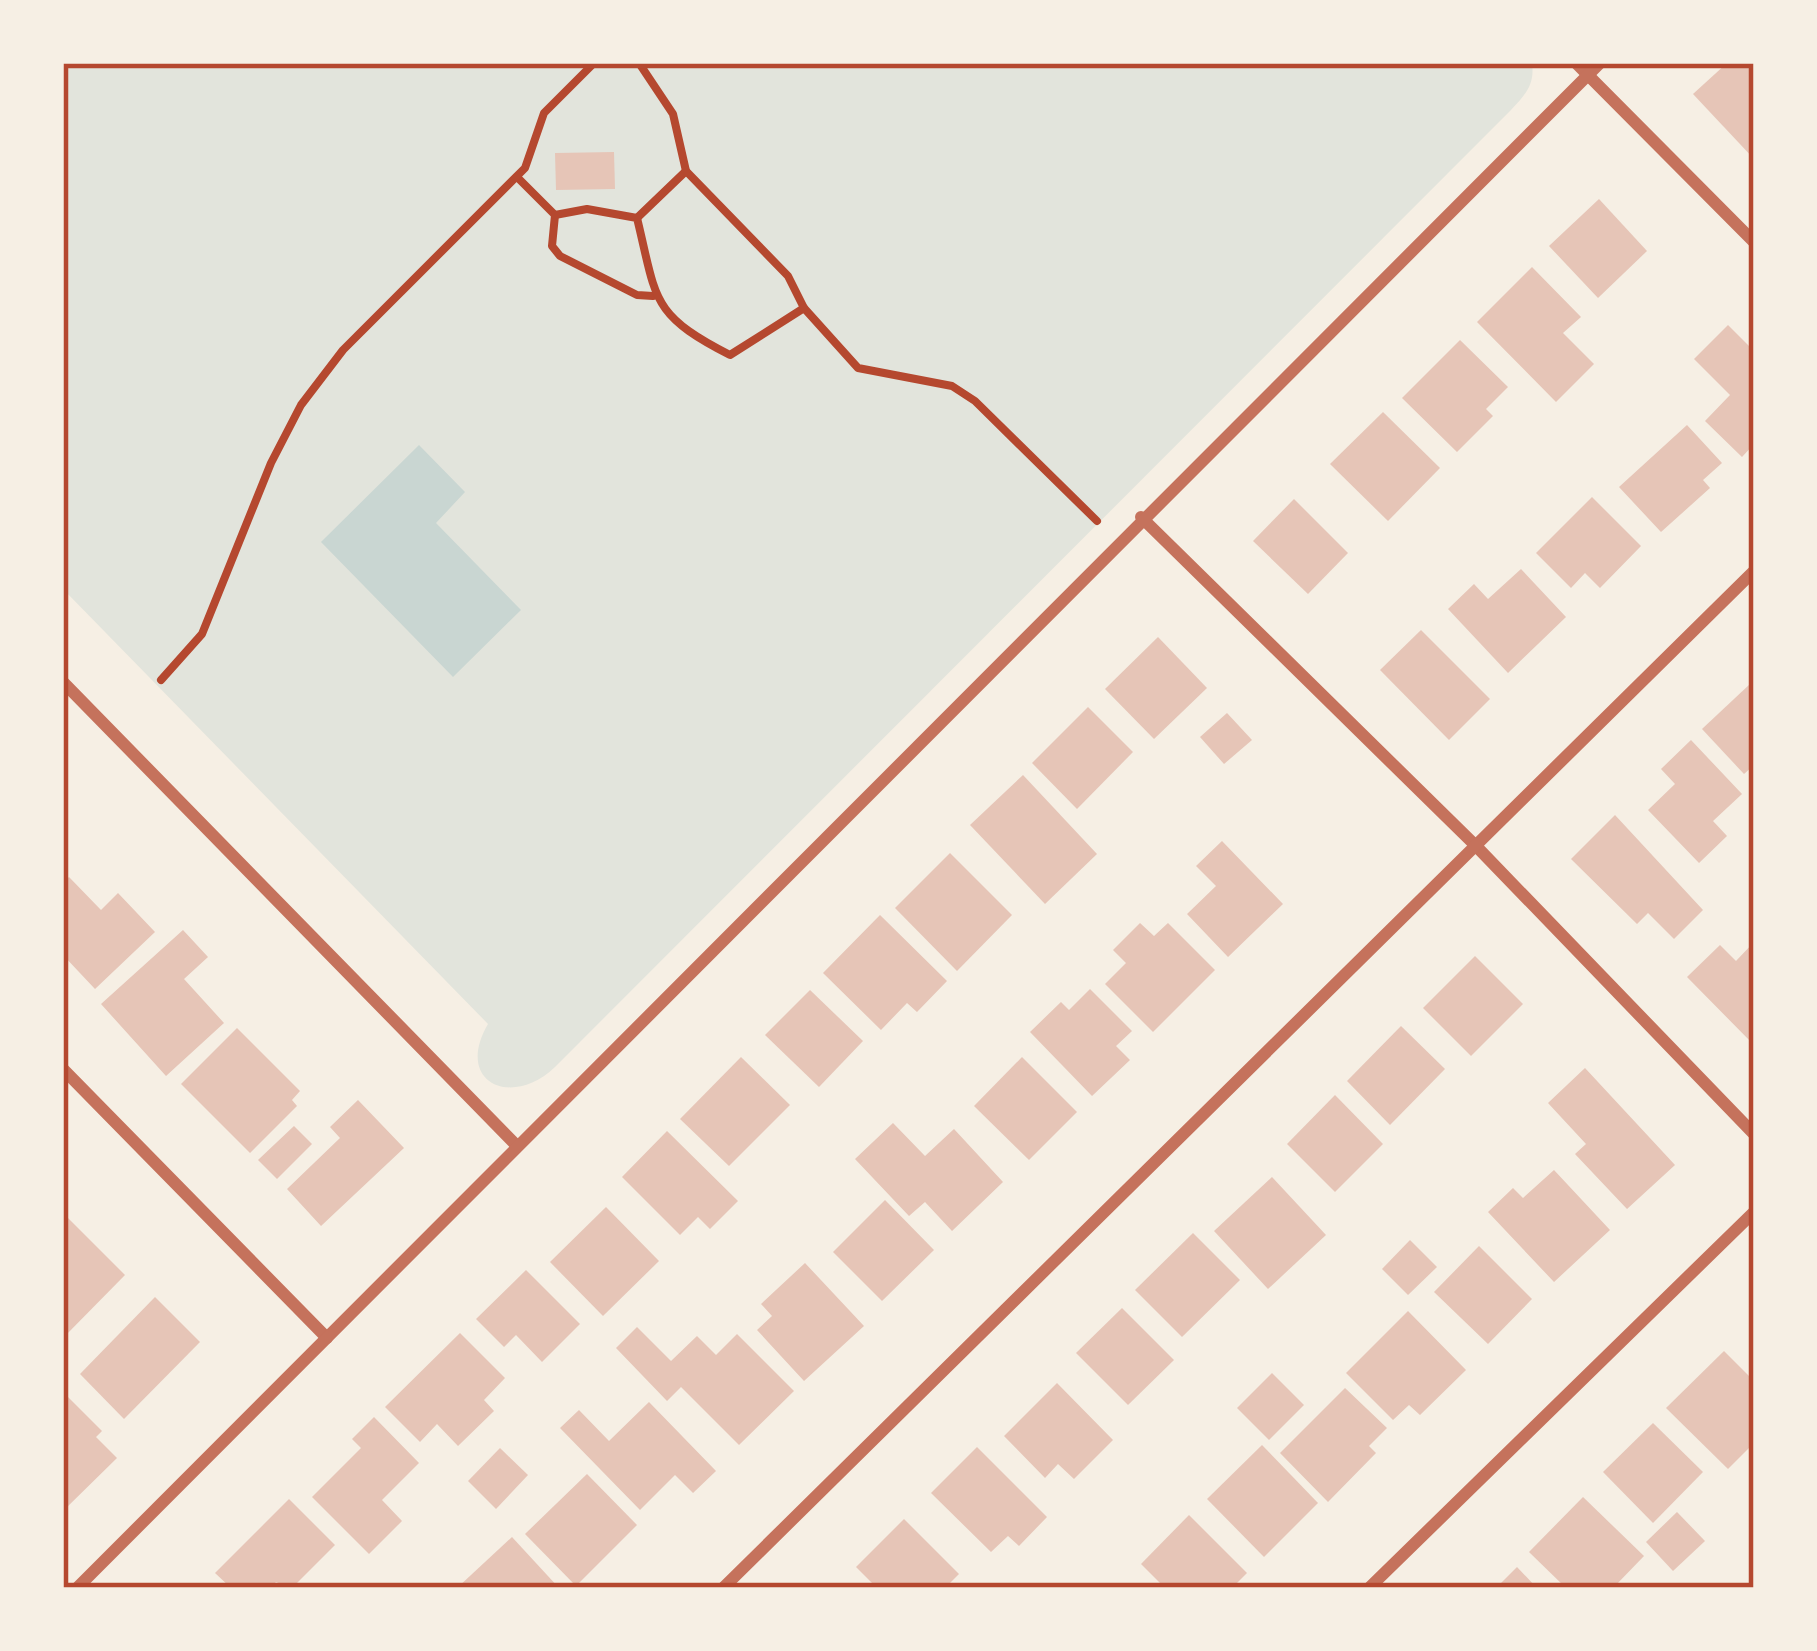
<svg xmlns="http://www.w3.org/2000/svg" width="1817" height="1651" font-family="Inter,sans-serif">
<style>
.green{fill:#e2e4dc}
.water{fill:#c9d6d2}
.building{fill:#e6c5b7}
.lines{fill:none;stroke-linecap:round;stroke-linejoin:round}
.path{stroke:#b5482f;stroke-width:8}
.minor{stroke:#c5725c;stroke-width:12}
.neatline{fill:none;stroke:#b5482f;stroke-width:4.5}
</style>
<rect width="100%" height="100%" fill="#f6efe4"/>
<!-- green -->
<path class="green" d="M63,63H1532C1535,85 1525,95 1511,110L555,1067C511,1109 454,1082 488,1024L63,589Z"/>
<!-- water -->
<path class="water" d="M419,445L465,492L436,523L521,610L453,677L321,542Z"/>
<!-- building -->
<g class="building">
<path d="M1727,63L1754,65V159L1693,94Z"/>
<path d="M614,152L615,189L556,190L555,153Z"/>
<path d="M1599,199L1647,251L1598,298L1549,246Z"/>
<path d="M1532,267L1581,317L1563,333L1594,364L1556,402L1477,322Z"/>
<path d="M1728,325L1754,351V444L1742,457L1705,421L1730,395L1694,359Z"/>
<path d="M1460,340L1508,387L1486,409L1493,416L1457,452L1402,398Z"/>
<path d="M1383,412L1440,468L1388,521L1330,464Z"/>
<path d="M1687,425L1722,463L1703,480L1710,488L1661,532L1619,487Z"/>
<path d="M1592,497L1641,546L1600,588L1585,573L1571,588L1536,553Z"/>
<path d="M1294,499L1348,553L1308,594L1253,541Z"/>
<path d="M1521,569L1566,617L1508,673L1448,609L1474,584L1488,599Z"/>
<path d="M1421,630L1490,699L1449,740L1380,670Z"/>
<path d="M1158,637L1207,688L1154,739L1105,689Z"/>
<path d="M1750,684L1754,765L1744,774L1702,729Z"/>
<path d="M1088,707L1133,752L1077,809L1032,763Z"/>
<path d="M1227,713L1252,740L1224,764L1200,737Z"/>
<path d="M1691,740L1742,794L1713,821L1727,836L1699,863L1648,810L1675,784L1661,769Z"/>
<path d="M1023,775L1097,854L1045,904L970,825Z"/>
<path d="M1615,815L1703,910L1674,939L1648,913L1637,924L1571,859Z"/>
<path d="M1222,841L1283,904L1228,957L1187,914L1216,886L1196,866Z"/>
<path d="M950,853L1012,915L957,971L895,908Z"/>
<path d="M69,877L101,910L118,893L155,932L95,989L63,955V883Z"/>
<path d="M880,915L947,981L917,1012L907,1003L881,1030L823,973Z"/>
<path d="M1140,923L1154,936L1168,923L1215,970L1153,1032L1105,984L1126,963L1113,950Z"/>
<path d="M183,930L208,957L184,979L224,1023L166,1076L101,1004Z"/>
<path d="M1754,942V1045L1687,977L1720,945L1736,961Z"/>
<path d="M1475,956L1523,1004L1471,1056L1423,1008Z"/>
<path d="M1090,989L1132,1031L1116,1046L1130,1060L1092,1096L1030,1032L1061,1002L1069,1010Z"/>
<path d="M810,990L863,1041L819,1087L765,1035Z"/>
<path d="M1401,1026L1445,1069L1390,1125L1347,1081Z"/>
<path d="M237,1028L300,1091L292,1100L297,1106L250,1153L181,1084Z"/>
<path d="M741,1057L790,1105L729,1166L680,1119Z"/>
<path d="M1022,1057L1077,1112L1029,1160L974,1106Z"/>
<path d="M1585,1068L1675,1165L1627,1209L1575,1154L1586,1144L1548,1103Z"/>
<path d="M1335,1095L1383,1144L1335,1192L1287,1144Z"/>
<path d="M358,1100L404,1148L321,1226L287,1189L340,1138L330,1127Z"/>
<path d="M893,1123L925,1156L954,1129L1003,1182L952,1231L925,1202L909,1216L855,1159Z"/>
<path d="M294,1126L312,1144L277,1179L258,1160Z"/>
<path d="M667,1131L738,1201L710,1229L698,1217L680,1235L622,1177Z"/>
<path d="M1554,1170L1610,1230L1554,1282L1488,1212L1513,1188L1523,1198Z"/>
<path d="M1272,1177L1326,1235L1268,1289L1214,1231Z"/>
<path d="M885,1200L934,1250L882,1301L833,1252Z"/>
<path d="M606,1207L659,1261L603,1316L550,1262Z"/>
<path d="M63,1213L125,1275L63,1338Z"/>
<path d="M1193,1233L1240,1280L1182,1337L1135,1290Z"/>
<path d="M1410,1240L1437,1267L1408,1295L1382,1269Z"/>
<path d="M1479,1246L1532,1299L1488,1344L1434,1292Z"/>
<path d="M805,1263L864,1326L804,1381L757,1330L772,1316L761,1304Z"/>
<path d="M526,1270L580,1324L542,1362L516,1335L504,1347L476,1319Z"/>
<path d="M155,1297L200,1342L124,1419L80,1374Z"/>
<path d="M1122,1308L1174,1360L1128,1405L1076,1353Z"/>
<path d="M1408,1311L1466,1370L1420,1415L1409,1405L1393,1420L1346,1373Z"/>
<path d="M637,1327L671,1361L697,1336L716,1355L737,1334L794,1391L739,1445L681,1387L667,1401L616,1348Z"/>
<path d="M460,1333L505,1378L484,1400L494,1411L458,1446L437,1424L420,1442L385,1407Z"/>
<path d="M1724,1351L1754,1381V1443L1728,1469L1666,1408Z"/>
<path d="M1272,1373L1304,1405L1269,1440L1237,1408Z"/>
<path d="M1057,1383L1113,1440L1074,1479L1058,1464L1045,1478L1004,1436Z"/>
<path d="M1345,1388L1387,1428L1369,1446L1376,1453L1328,1502L1280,1453Z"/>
<path d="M63,1392L102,1431L96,1437L117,1458L63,1511Z"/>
<path d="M649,1402L716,1471L693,1493L675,1475L640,1510L560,1428L579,1410L609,1441Z"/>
<path d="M374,1417L419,1463L382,1500L402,1521L369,1554L312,1497L361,1448L352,1439Z"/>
<path d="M1653,1423L1703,1472L1653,1523L1603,1472Z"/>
<path d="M1262,1445L1318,1503L1264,1557L1207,1499Z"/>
<path d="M977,1447L1047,1517L1019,1546L1008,1536L991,1552L931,1493Z"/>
<path d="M500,1448L528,1475L496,1509L468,1481Z"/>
<path d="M587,1474L637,1525L576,1586L525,1534Z"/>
<path d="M1583,1497L1644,1556L1613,1588H1566L1529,1552Z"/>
<path d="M289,1499L335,1545L292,1588L276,1582L270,1588H231L215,1573Z"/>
<path d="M1677,1512L1705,1541L1673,1571L1646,1542Z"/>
<path d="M1189,1515L1247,1573L1232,1588H1165L1141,1564Z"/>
<path d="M904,1519L959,1574L945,1588H877L856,1567Z"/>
<path d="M512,1537L559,1588H457Z"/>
<path d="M1517,1567L1537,1588H1496Z"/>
</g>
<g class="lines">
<!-- path -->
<g class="path">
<path d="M639,63L673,114L686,171L788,276L804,308"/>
<path d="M517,177L555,215L552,246L560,256L637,295L653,296"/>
<path d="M555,215L587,209L637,218C657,300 650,314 730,355L804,308L858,368L952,386L975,401L1097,521"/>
<path d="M637,218L686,171"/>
<path d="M161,680L202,634L271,463L301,405L343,350L525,168L544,113L594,63"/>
</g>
<!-- minor -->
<g class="minor">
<path d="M1576,63L1754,242"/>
<path d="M1141,517L1476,846L1754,1134"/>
<path d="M63,682L517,1146"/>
<path d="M63,1069L327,1338"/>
<path d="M77,1588L1600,63"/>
<path d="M723,1588L1754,571"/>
<path d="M1369,1588L1754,1212"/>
</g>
</g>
<!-- border -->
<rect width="1817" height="1651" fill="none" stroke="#f6efe4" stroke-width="132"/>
<rect x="66" y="66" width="1685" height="1519" class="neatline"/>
</svg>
